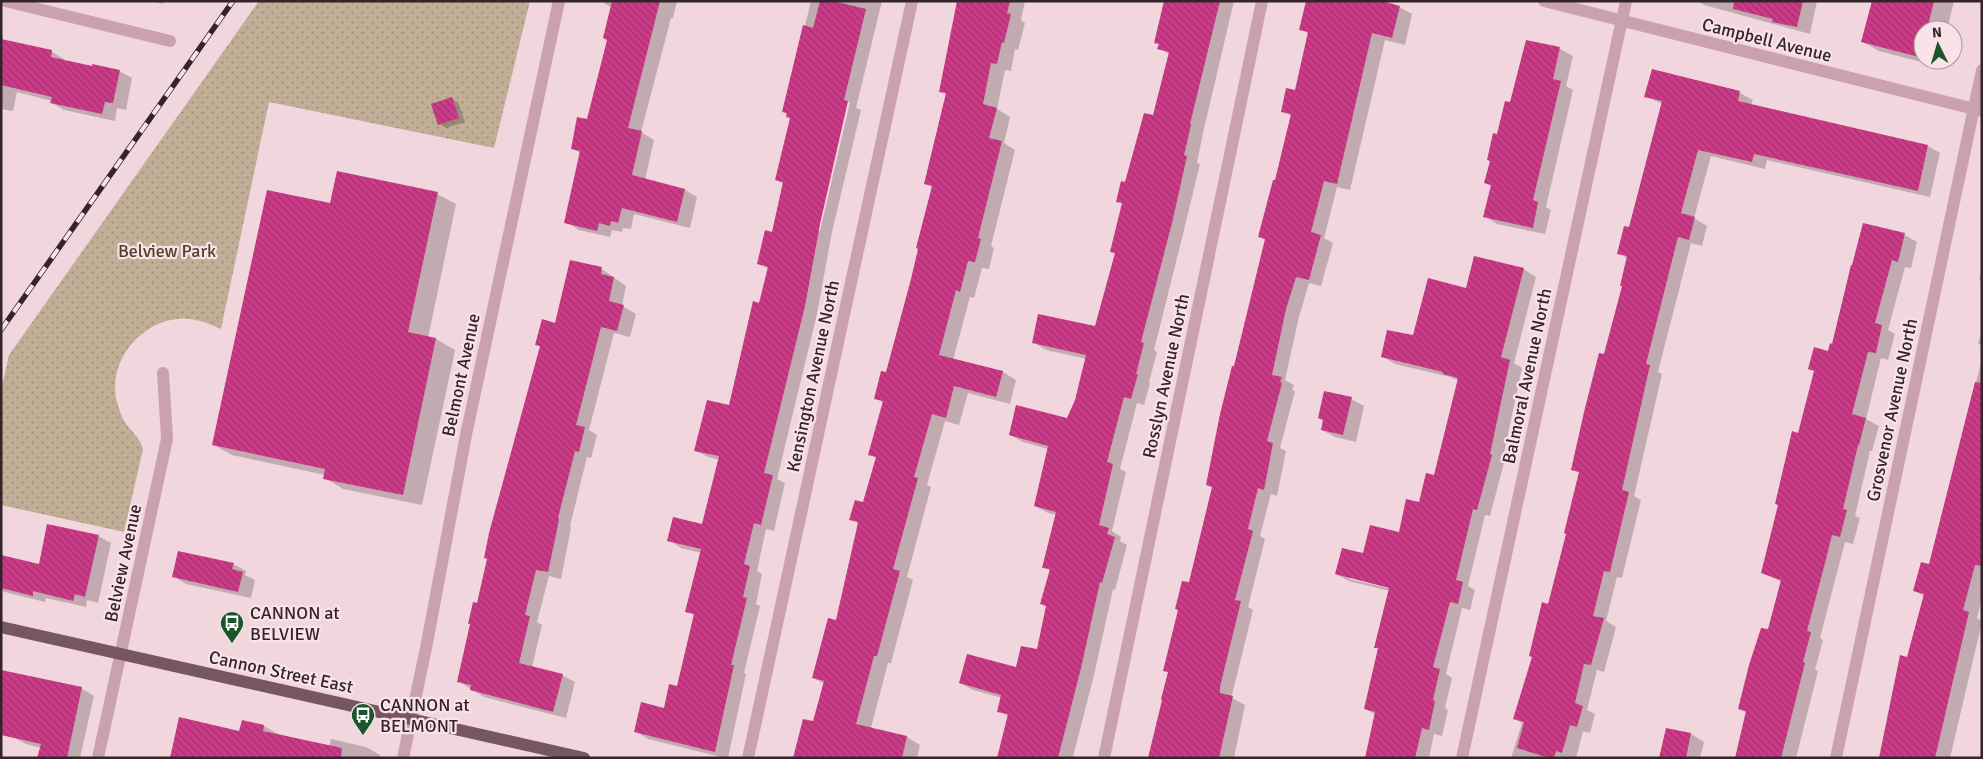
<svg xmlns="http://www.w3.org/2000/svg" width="1983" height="759" font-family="Signika,sans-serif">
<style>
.grass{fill:url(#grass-dots)}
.shadow{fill:#0003;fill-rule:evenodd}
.building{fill:url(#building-back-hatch)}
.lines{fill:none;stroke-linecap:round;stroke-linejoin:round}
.minor{stroke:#caa2af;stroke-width:12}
.major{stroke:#775564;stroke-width:12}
.rail-casing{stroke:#34252c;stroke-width:5.5}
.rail{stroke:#f9e2e8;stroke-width:4;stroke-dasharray:11;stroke-linecap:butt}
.labels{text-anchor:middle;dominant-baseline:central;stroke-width:4.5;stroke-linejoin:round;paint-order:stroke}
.street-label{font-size:18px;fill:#34252c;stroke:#f9e2e8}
.park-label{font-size:18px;fill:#534128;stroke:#f9e2e8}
.poi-label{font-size:18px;fill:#34252c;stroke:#f9e2e8;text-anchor:start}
</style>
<defs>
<pattern id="grass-dots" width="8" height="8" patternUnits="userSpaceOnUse" patternTransform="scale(1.25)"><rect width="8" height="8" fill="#c1ae96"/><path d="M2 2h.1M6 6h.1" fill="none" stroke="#9e8d7b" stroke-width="1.8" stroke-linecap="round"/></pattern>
<pattern id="building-back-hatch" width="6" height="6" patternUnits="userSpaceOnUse" patternTransform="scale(1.25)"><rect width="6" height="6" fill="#cb3b87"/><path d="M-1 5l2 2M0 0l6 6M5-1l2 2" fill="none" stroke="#a6316f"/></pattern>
</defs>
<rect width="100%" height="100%" fill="#f2d6dd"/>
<!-- grass -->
<path class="grass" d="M259,1H530L494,148L269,102L221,329C207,323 193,317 177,319C138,323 107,364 117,402C119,409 122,418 126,424C132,432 140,438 143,449L124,532L1,505V390L9,355Z"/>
<!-- shadow -->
<g class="shadow">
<path d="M151,1H164L163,4Z"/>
<path d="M605,1H677L673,18H671L641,132L654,140L645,180L685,190L697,197L690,228L634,214L631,229L623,228L622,232L612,230L610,237L579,230L566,222L580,153L572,148L588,121L609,40L612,8L604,3Z"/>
<path d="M811,1H882L856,108L861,110L832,232L817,314L777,479L785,483L774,531L766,529L757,571L762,574L756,604L760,606L744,673L746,674L728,758H725L648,739L635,731L664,709L678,688L695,616L687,611L701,553L681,548L669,540L703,525L720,460L708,457L695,450L730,407L760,304L768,269L759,263L773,234L784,184L776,180L791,119L784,112ZM847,102H850L820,231L817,230Z"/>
<path d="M959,1H1025L1021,20L1025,23L1018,50L1015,49L1011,71L1005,70L997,109L1010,117L1004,143L1015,150L991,246L994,248L989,269L982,268L974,298L970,297L953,360L1003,372L1016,380L1010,404L968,393L959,425L945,421L927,485L931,487L907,577L913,580L891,663H888L871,728L907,737L920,745L917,758H795L814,723L824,684L814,678L836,621L859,524L851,519L864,503L877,458L870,454L884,403L875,398L887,374L912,279L933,187L926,183L947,95L940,91Z"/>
<path d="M1166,1H1234L1203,133L1197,163L1200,164L1184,230L1154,350L1157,352L1149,382L1150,383L1144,405L1137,403L1120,469L1126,472L1112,531L1121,537L1120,541L1127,545L1115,590L1113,589L1094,675L1073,757L1074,758H999L1009,717L999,711L1002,698L973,690L960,683L1017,669L1038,651L1047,607L1051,571L1044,567L1057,515L1048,513L1035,506L1048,449L1023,442L1010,435L1071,420L1087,359L1046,350L1033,342L1096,328L1116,254L1111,251L1123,204L1117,201L1154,117L1170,55L1159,48L1160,45L1155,42Z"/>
<path d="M1697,1H1817L1810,34L1704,5Z"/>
<path d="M1872,1H1954L1947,30H1923V60H1939L1937,66L1879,51L1863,42Z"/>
<path d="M1399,7L1412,14L1405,45L1385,40L1350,190L1337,187L1324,238L1333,243L1321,286L1309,283L1299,317L1285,380L1294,385L1292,390L1295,391L1280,448L1286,451L1277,496L1271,494L1260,536L1265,539L1248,607L1253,610L1232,695V698L1245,705L1234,758H1149L1169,672L1165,670L1189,584L1213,488L1207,485L1266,240L1260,237L1276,182L1292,116L1282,111L1296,91L1309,34L1301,29Z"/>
<path d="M1,39L52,52L64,59V61L119,71L132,78L126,110L117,108L115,121L64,110L52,103V101L17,92L13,111L1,109Z"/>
<path d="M1527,41L1560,49L1573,56L1566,86L1573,90L1546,207L1551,210L1545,234L1497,224L1484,216L1492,186L1485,183L1498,136L1511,103Z"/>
<path d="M1653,70L1740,93L1753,100L1751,105L1928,146L1940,153L1930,197L1767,160L1765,169L1711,156L1694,218L1707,226L1702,246L1691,243L1658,372L1662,374L1634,496L1641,500L1622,578L1617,577L1606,621L1616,627L1604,672L1597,670L1587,710L1595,714L1590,733L1583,731L1576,758H1511L1522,723L1515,719L1549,605L1567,534L1580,473L1572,469L1623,286L1628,259L1619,253L1629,228L1662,104L1646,96Z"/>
<path d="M452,99L458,102L465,122L446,128L440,124Z"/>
<path d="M437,194L456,204L428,338L436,339L455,350L422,505L343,489L325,478V475L232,455L214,445L331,205Z"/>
<path d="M1905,235L1917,242L1911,268L1905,267L1888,330L1895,334L1888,360L1881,358L1866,419L1879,426L1872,451H1870L1855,516L1860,518L1853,544L1845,542L1820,638L1823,640L1815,670L1818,671L1796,758H1736L1747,713L1739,709L1769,631L1782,582L1762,573L1799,434L1829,353Z"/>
<path d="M1982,268V282L1979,280Z"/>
<path d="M602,269L626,286L622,306L636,314L630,337L614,333L589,430L597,435L591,458L587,457L570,526L571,527L569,538L561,579L549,576L537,622L542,625L532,667L562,675L575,682L566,718L484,697L458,681L541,347L537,344L556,324Z"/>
<path d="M1523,269L1536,277L1514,363L1522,368L1502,462L1504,463L1490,516L1485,515L1468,586L1475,590L1470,610L1462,608L1446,674L1452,678L1445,708L1448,710L1442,736L1434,734L1429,758H1366L1376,715L1366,709L1379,649L1376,647L1390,591L1349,581L1336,574L1400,534L1420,503L1435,477L1459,381L1450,377L1395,364L1382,356L1414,337L1467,289ZM1349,576L1396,588L1395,590L1349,579Z"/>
<path d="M1982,331V345L1978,344Z"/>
<path d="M1982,359V598L1977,618L1982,622L1950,758H1879L1901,657L1908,658L1924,596L1915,591L1930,565Z"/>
<path d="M1351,399L1364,406L1356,442L1335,437L1322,430L1324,421L1319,418Z"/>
<path d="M98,536L111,543L98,603L87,600L86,607L46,598L45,602L1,591V556L40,565Z"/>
<path d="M233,564L246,571L245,575L255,580L251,598L186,584L173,576Z"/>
<path d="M81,688L94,696L80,758H39L41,748L26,744L13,737Z"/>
<path d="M264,726L278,734L329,747L331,739L366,747L380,755V758H171L240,732Z"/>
<path d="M1667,729L1691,734L1704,742L1700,758H1661Z"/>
</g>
<!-- building -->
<g class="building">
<path d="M612,1H660L628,128L642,131L632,175L685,189L677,222L622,208L618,223L611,221L610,226L599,223L597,231L564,223L580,151L571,149L577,117L587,119L607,40L603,38Z"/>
<path d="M820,1H833L866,9L844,100L848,101L820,224L805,306L764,473L773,475L761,525L754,523L744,564L750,566L743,597L747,598L731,665H734L715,752L634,732L641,702L664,708L669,684L677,686L694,614L685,612L701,549L667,541L673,517L702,524L719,456L694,451L707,400L729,405L753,301L759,303L768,267L757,264L765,230L772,232L783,182L775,180L790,118L786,117L787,113L782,112L803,25L813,28Z"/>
<path d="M957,1H1010L1007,13L1011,14L1004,43L1002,42L997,64L991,63L983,104L997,108L989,138L1002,141L978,238L981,239L975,262L968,261L960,292L956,290L939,355L1003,371L996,397L954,386L946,418L932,414L914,477L918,478L893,569L900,571L877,656H874L856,724L907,736L902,758H793L803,719L813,721L824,681L812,678L828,618L836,620L857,527L858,522L849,520L855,500L863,502L876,457L868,455L883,401L874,399L881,371L886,372L911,279L918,249L916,248L932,186L924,184L946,93L939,92Z"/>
<path d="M1164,1H1220L1190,124L1191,125L1184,155L1187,156L1172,223L1141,342L1144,343L1136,374H1138L1131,399L1124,397L1107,462L1113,464L1099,525L1109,528L1107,534L1115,537L1102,583L1100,582L1081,668L1058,758H997L1008,714L997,712L1001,695L959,683L967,654L1016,667L1021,646L1037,649L1046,606L1040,604L1050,569L1042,568L1056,512L1034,506L1048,446L1009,435L1016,405L1067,418L1075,400L1086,355L1032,343L1038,314L1095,326L1115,253L1110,252L1122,203L1116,202L1121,181L1125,182L1144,113L1153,115L1169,52L1157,49L1159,44L1154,43Z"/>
<path d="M1306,1H1382L1400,6L1392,38L1372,33L1337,184L1324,181L1311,232L1321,235L1309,280L1296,277L1286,309L1272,375L1282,377L1280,382L1282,383L1267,441L1273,443L1264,490L1258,488L1248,529L1253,531L1235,600L1241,601L1220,687V693L1233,696L1219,758H1148L1162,700L1161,699L1168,672L1163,671L1178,610L1175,609L1182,581L1189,582L1212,487L1206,485L1220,414L1232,366H1234L1265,239L1258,237L1273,180H1275L1291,114L1281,112L1286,88L1295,90L1308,32L1299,30Z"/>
<path d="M1734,1H1803L1797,27L1772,22L1773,19L1733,9Z"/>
<path d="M1872,1H1934L1927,30H1923V58L1861,42Z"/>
<path d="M1,39L52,50L51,57L92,66V64L120,70L113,103L105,102L102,114L50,103L52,97L1,85Z"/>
<path d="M1526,40L1560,47L1553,79L1561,81L1533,200L1538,202L1533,228L1483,217L1491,185L1484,183L1490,161L1487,160L1493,133L1497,134L1505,101L1510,102Z"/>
<path d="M1652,69L1740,91L1738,101L1928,145L1918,191L1754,154L1752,162L1698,150L1681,213L1695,217L1689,240L1678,237L1646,364L1650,365L1622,490L1629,492L1610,572L1604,571L1593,616L1604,618L1591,665L1584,664L1575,703L1583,706L1577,727L1570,725L1562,753L1556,751L1554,758H1549L1517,748L1524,722L1513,719L1532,657L1529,656L1542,602L1548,604L1566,534L1564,533L1579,472L1571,470L1584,412L1599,353L1604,354L1622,286H1620L1627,256L1617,254L1624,226L1629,227L1662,101L1644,97Z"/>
<path d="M452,97L459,118L438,125L431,104Z"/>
<path d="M337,171L438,192L408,332L436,338L403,495L323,479L325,469L212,445L267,190L330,203Z"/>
<path d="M1863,223L1905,233L1898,262L1892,260L1875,323L1882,325L1876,353L1868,352L1852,414L1866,418L1859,445H1858L1843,509L1847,510L1840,537L1832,535L1825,563L1807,631L1811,632L1803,662L1805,663L1781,758H1735L1746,711L1738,709L1749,665L1761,628L1768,629L1781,580L1761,573L1778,505L1775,504L1792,431L1798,433L1814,371L1808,369L1814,347L1828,351L1830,343L1832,344L1851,265H1852Z"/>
<path d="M1474,256L1524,268L1501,357L1510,360L1490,454L1492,455L1477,510L1473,509L1456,580L1463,582L1458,604L1450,602L1433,667L1440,669L1433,700L1435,701L1429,730L1422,728L1415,758H1365L1375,712L1364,709L1378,648H1374L1389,588L1335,574L1342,548L1363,553L1370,525L1399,532L1406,499L1419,502L1426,473L1434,475L1458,378L1443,374V372L1381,357L1387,330L1413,335L1428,278L1466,288Z"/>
<path d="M570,260L602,267L601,274L614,277L609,301L624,305L617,331L601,327L576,425L585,427L579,452L575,451L558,518H559L557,530L548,572L536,570L525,615L530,616L519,663L563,674L553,712L470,690L471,685L457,682L470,624H468L473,602L477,603L487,559L484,558L489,533L540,346L535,345L542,319L555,323Z"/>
<path d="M1975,382L1982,383V566L1975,565L1963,610L1969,612L1935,758H1879L1900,655L1907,657L1924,594L1913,591L1921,562L1929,564Z"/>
<path d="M1324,391L1352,397L1343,435L1321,430L1323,420L1318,418Z"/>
<path d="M47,524L99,535L85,597L75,594L73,601L33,591V596L1,588V555L39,564Z"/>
<path d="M178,551L234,563L232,569L243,572L238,592L172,577Z"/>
<path d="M1,670L82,687L67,758H37L41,744L1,735Z"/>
<path d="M179,717L239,731L242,720L264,725L263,731L342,748L341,758H170Z"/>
<path d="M1666,728L1691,733L1686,758H1659Z"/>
</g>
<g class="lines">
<!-- minor -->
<g class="minor">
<path d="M5,1L170,41"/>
<path d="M1544,1L1982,111"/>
<path d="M98,758L167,439L163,373"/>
<path d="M403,758L427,643L466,435L559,1"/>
<path d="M748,758L912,1"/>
<path d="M1104,758L1262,1"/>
<path d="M1462,758L1626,1"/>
<path d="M1836,758L1982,70"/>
</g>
<!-- major -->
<path class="major" d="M1,627L584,758"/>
<!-- rail casing -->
<g class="rail-casing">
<path id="rail" d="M1,330L233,1"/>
</g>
<!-- rail -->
<use href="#rail" class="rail"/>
</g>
<!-- icons -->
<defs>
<g id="bus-pin" transform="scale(1.25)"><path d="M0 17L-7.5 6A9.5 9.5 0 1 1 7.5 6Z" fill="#19562b" stroke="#f9e2e8"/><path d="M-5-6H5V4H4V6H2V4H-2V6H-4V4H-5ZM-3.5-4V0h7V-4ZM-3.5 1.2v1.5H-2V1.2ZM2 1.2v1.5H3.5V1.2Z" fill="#fff"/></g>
</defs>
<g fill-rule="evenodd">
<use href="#bus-pin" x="232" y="623"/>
<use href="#bus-pin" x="363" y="715"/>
</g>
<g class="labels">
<!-- street labels -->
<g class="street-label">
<text transform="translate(1767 40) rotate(14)">Campbell Avenue</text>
<text transform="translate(461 375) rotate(-78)">Belmont Avenue</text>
<text transform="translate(813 376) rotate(-78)">Kensington Avenue North</text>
<text transform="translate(1166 376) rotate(-78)">Rosslyn Avenue North</text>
<text transform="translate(1527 376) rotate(-78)">Balmoral Avenue North</text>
<text transform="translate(1892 410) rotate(-78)">Grosvenor Avenue North</text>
<text transform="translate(123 563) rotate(-78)">Belview Avenue</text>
<text transform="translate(281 672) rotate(12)">Cannon Street East</text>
</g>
<!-- park labels -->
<g class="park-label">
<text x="167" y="251">Belview Park</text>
</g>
<!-- poi labels -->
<g class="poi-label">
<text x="250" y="613">CANNON at<tspan x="250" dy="21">BELVIEW</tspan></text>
<text x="380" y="705">CANNON at<tspan x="380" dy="21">BELMONT</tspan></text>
</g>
</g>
<!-- border -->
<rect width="1983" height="759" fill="none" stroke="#34252c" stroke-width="5"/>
<!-- north arrow -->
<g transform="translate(1938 45) rotate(355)"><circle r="24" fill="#f9e2e8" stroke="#aa969d"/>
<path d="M0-4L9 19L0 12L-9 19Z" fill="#19562b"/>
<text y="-8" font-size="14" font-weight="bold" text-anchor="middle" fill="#34252c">N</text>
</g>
</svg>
